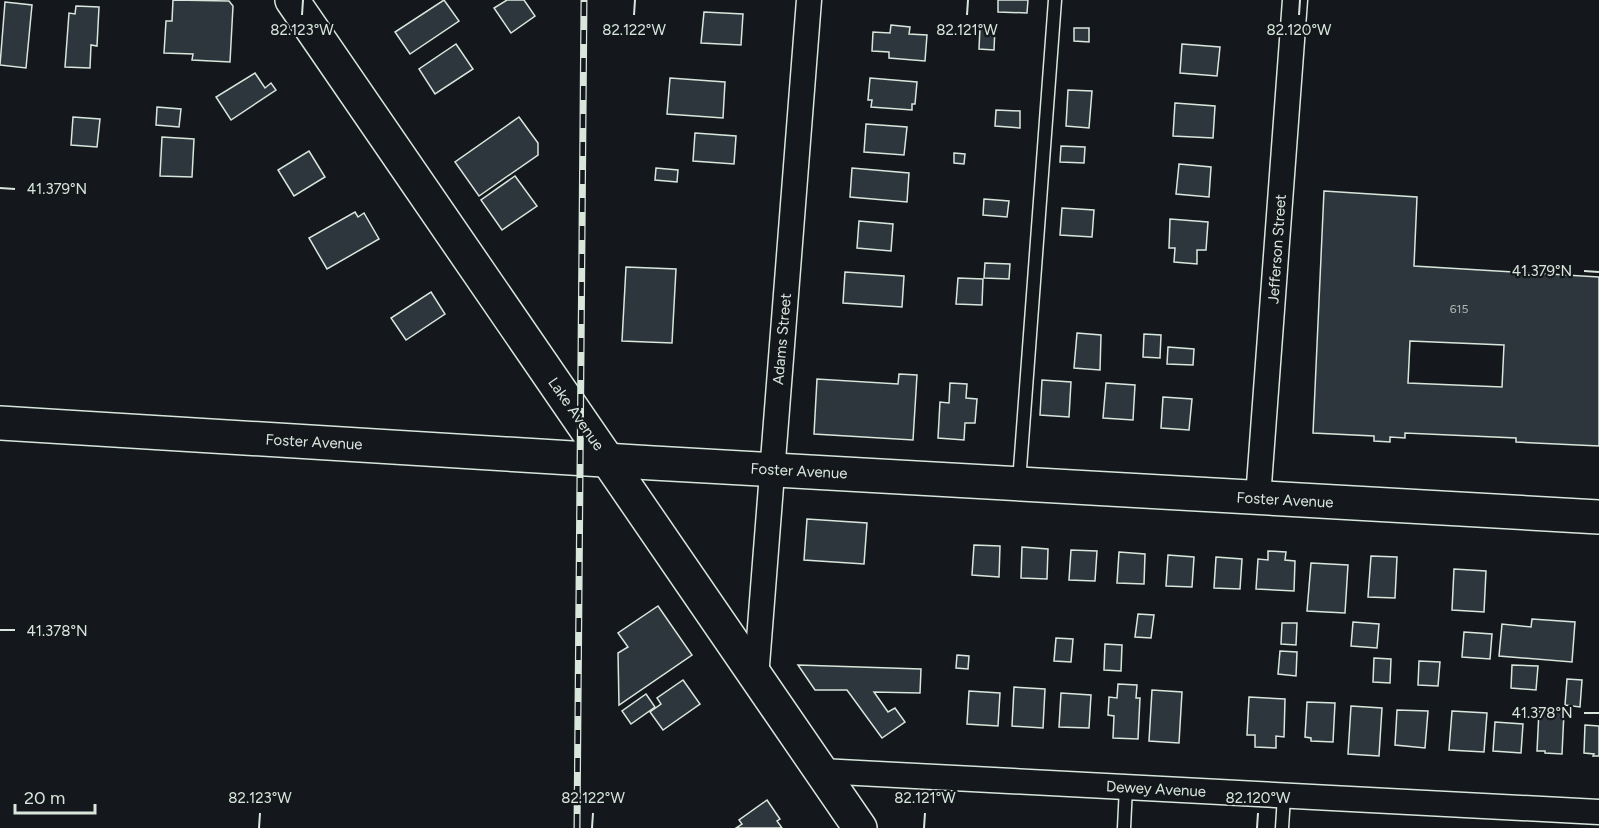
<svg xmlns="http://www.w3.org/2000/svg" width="1599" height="828" font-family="Figtree,sans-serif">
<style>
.building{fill:#2c363c;stroke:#d8e6dc;stroke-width:1.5;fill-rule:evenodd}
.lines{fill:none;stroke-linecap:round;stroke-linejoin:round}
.lane-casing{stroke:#d8e6dc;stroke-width:15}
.street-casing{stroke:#d8e6dc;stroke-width:27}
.secondary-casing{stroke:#d8e6dc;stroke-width:36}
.lane{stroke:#14181c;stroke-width:12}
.street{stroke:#14181c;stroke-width:24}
.secondary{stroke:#14181c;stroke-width:33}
.rail-casing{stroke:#d8e6dc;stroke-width:7}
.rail{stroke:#14181c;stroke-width:4.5;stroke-dasharray:14;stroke-linecap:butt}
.ticks{fill:none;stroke:#d8e6dc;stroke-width:2}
.labels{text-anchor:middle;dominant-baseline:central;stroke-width:4.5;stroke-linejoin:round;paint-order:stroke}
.number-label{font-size:12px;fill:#adbab4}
.street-label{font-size:15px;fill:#d8e6dc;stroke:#14181c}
.ticks-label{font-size:15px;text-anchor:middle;fill:#d8e6dc;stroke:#14181c;stroke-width:4.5;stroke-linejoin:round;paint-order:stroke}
</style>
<rect width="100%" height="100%" fill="#14181c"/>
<!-- building -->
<g class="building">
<path d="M173,0L229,1L233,6L230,62L192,60L193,54L164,53L166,21H172Z"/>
<path d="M444,0L459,21L410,54L395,32Z"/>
<path d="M507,0H524L535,16L511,33L494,8Z"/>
<path d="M998,0H1028L1027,13L998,12Z"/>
<path d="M5,2L32,5L26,68L0,65Z"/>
<path d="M76,6L99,7L97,46L91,45L90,68L65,67L69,13L75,14Z"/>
<path d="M704,12L743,14L741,45L701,43Z"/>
<path d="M891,25L910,27L909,34L927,35L925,61L889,58V52L872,51L873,32L890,33Z"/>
<path d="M980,27H995L994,50L979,49Z"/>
<path d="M1074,28H1089V42L1074,41Z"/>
<path d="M456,44L473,69L435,94L419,69Z"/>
<path d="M1182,44L1220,47L1217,76L1180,73Z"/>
<path d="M255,73L265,88L271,83L276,90L231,120L216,97Z"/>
<path d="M670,78L725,82L723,118L667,114Z"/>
<path d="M870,78L917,82L915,104H912V110L871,107L872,100H868Z"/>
<path d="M1068,90L1092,91L1089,128L1066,126Z"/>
<path d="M1175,103L1215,106L1213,138L1173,136Z"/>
<path d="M157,107L181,109L179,127L156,125Z"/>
<path d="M996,110L1020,111V128L995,126Z"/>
<path d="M73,117L100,119L97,147L71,145Z"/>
<path d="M519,117L538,143V155L479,196L455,162Z"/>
<path d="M866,124L907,127L904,155L864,152Z"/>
<path d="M695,133L736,136L734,164L693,161Z"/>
<path d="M162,137L194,139L192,177L160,176Z"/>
<path d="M1061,146L1085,147L1084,163L1060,162Z"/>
<path d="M309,151L325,177L294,196L278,170Z"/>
<path d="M954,153L965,154L964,164L954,163Z"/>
<path d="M1179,164L1211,167L1209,197L1176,194Z"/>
<path d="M656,168L678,170L677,182L655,180Z"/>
<path d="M852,168L909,173L907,202L850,197Z"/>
<path d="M515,176L537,206L502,230L481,200Z"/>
<path d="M1324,191L1417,197L1414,266L1599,277V446L1516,442V438L1405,433V438L1390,437V442L1374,441V436L1313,433ZM1410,341L1504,345L1502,387L1408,383Z"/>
<path d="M984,199L1009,201L1007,217L983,215Z"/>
<path d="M1062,208L1094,210L1092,237L1060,235Z"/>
<path d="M355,212L358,217L364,213L379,239L327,269L309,238Z"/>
<path d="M1170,219L1208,222L1206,250H1197V264L1174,262L1175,248H1169Z"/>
<path d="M859,221L893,224L891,251L857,248Z"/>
<path d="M985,263L1010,264L1009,279L984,278Z"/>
<path d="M626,267L676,269L672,343L622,341Z"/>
<path d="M845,272L904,276L902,307L843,303Z"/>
<path d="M958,278L983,279L982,305L956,304Z"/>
<path d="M431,292L445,314L406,340L391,318Z"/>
<path d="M1077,333L1101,335L1100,370L1074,368Z"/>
<path d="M1144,334L1161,335L1160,358L1143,357Z"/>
<path d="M1168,347L1194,349L1193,365L1167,364Z"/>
<path d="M899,374L917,375L913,440L814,434L817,379L898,384Z"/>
<path d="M1042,380L1071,382L1069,417L1040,415Z"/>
<path d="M950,383L967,384L966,398L977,399L975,423H965L964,440L938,438L940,402L949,403Z"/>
<path d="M1106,383L1135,385L1133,420L1103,418Z"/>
<path d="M1163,397L1192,399L1189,430L1161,428Z"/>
<path d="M807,519L867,523L864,564L804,560Z"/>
<path d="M974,545L1000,546L999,577L972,575Z"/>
<path d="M1022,547L1048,549L1047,579L1021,578Z"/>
<path d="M1071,550L1097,551L1095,581L1069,580Z"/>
<path d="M1268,551L1286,552L1285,560L1295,561L1294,591L1256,589L1258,559L1268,560Z"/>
<path d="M1119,552L1145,554L1144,584L1117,583Z"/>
<path d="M1168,555L1194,557L1192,587L1166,586Z"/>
<path d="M1371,556L1397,557L1395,598L1368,597Z"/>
<path d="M1216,557L1242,559L1240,589L1214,588Z"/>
<path d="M1311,563L1348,565L1345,613L1307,611Z"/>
<path d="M1454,569L1486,571L1484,612L1452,610Z"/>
<path d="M658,606L692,655L619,705L618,653L628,647L618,633Z"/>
<path d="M1138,614L1154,615L1151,638L1135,637Z"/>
<path d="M1532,619L1575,622L1572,662L1499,656L1502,624L1531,627Z"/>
<path d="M1353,622L1379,624L1377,648L1351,646Z"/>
<path d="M1282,623H1297L1296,645L1281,644Z"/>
<path d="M1464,632L1492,634L1490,659L1462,657Z"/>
<path d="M1056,638L1073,639L1071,662L1054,661Z"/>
<path d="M1105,644L1122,645L1121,671L1104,670Z"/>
<path d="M1280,651L1297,652L1296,676L1278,674Z"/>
<path d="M957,655L969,656L968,669L956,668Z"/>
<path d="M1374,658L1391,659L1390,683L1373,682Z"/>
<path d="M1419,661L1440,662L1438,686L1418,685Z"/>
<path d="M798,665L921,669L920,693L874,692L888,712L895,708L905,722L882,738L847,690H815Z"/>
<path d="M1512,665L1538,666L1536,690L1511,688Z"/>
<path d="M1567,679L1582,680L1580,707L1565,705Z"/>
<path d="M683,680L700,704L663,730L650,712L661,704L657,698Z"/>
<path d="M1118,684L1137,685L1136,698H1140L1138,739L1113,738L1114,716L1108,715L1109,697L1117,698Z"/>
<path d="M1014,687L1045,689L1043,728L1012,726Z"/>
<path d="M1152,690L1182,692L1179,743L1149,741Z"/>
<path d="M969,691L1000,693L998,726L967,724Z"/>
<path d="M1061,693L1091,695L1089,728L1059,727Z"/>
<path d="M646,694L655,707L631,724L622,711Z"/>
<path d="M1249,697L1285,699L1284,737L1276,736V748L1255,747V735H1247Z"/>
<path d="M1307,702L1335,703L1333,742L1311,741V738L1305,737Z"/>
<path d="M1351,706L1382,708L1379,756L1348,754Z"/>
<path d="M1397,710L1428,711L1425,748L1395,745Z"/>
<path d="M1452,711L1487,713L1484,752L1449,750Z"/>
<path d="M1539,711L1564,712L1562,754L1545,753V751H1537Z"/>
<path d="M1495,722L1523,724L1521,753L1493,751Z"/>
<path d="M1585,725L1599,726V756H1593L1594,754L1584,753Z"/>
<path d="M767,800L780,819L777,821L782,828H736L742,824L739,820Z"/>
</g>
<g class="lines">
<!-- lane casing -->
<g class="lane-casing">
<g id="lane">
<path d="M1019,482L1055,0"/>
<path d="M1124,828L1126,787"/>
<path d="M1282,828L1284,796"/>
</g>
</g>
<!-- street casing -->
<g class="street-casing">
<g id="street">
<path d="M1258,498L1295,0"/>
<path d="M756,678L809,0"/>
<path d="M821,771L1599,812"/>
</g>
</g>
<!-- secondary casing -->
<g class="secondary-casing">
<g id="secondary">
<path d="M292,0L860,828"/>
<path d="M0,423L653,463L1599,517"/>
</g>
</g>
<!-- lane -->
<use href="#lane" class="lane"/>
<!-- street -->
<use href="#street" class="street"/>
<!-- secondary -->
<use href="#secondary" class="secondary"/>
<!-- rail casing -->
<g class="rail-casing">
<path id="rail" d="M577,828L584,0"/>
</g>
<!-- rail -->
<use href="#rail" class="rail"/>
</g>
<!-- ticks -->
<path class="ticks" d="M302,15L303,0M634,15L635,0M967,15L968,0M1299,15L1300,0M0,188L15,189M1584,271L1599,272M0,630H15M1584,713H1599M259,828L260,813M592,828L593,813M924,828L925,813M1257,828L1258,813"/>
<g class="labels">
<!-- number labels -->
<g class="number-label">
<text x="1459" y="309">615</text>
</g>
<!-- street labels -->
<g class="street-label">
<text transform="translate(1277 249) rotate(-86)">Jefferson Street</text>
<text transform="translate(782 339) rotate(-85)">Adams Street</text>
<text transform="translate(576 414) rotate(55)">Lake Avenue</text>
<text transform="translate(314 442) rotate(3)">Foster Avenue</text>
<text transform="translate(799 471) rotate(3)">Foster Avenue</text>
<text transform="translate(1285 500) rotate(3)">Foster Avenue</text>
<text transform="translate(1156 789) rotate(3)">Dewey Avenue</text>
</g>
</g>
<g class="ticks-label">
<text x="302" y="35">82.123°W</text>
<text x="634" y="35">82.122°W</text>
<text x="967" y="35">82.121°W</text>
<text x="1299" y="35">82.120°W</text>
<text x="57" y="194">41.379°N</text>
<text x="1542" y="276">41.379°N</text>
<text x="57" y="636">41.378°N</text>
<text x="1542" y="718">41.378°N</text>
<text x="260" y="803">82.123°W</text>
<text x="593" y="803">82.122°W</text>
<text x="925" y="803">82.121°W</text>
<text x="1258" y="803">82.120°W</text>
</g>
<!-- scale -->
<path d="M15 804v9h80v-9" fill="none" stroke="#d8e6dc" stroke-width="3"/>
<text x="24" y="804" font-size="18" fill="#d8e6dc" stroke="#14181c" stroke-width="4.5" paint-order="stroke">20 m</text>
</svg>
